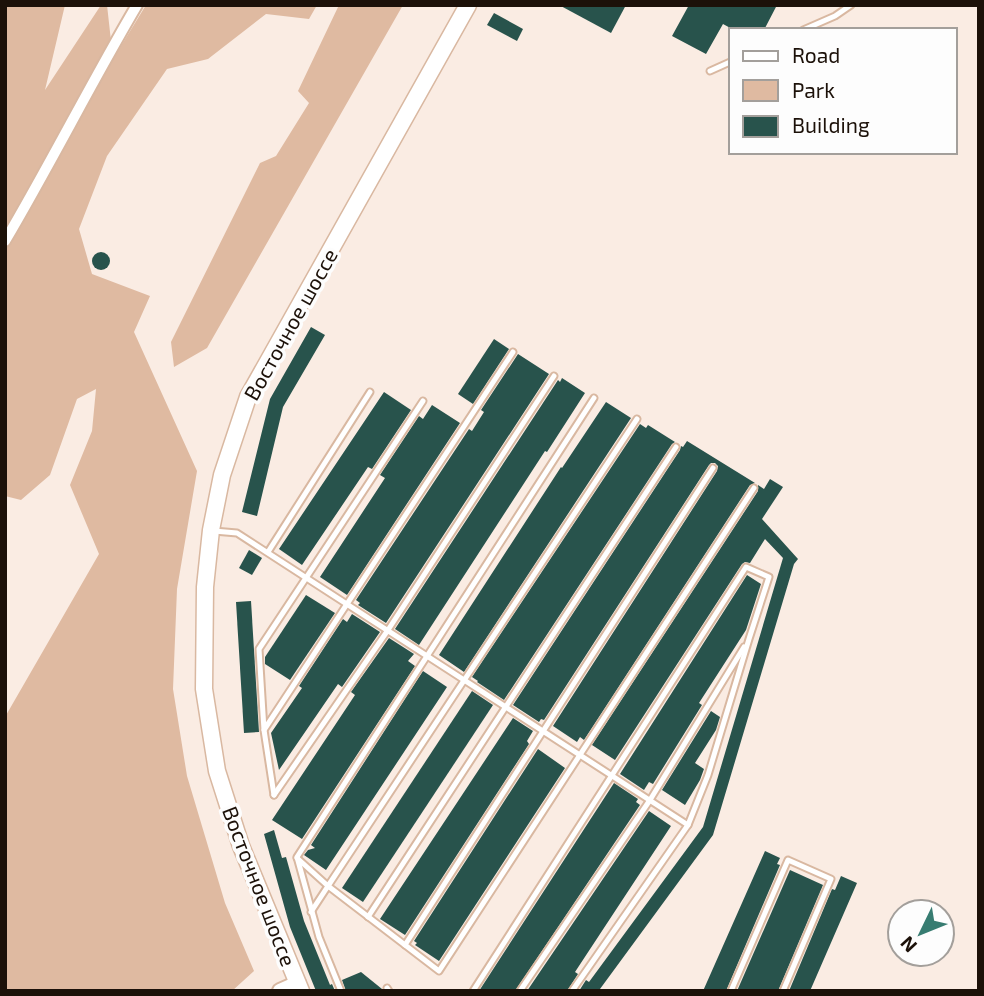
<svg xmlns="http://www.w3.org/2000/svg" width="984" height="996" font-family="'Exo 2',sans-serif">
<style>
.green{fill:#dfbaa1}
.building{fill:#28534c}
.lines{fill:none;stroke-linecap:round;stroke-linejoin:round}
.service-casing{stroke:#d9b8a1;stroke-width:9}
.minor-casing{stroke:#d9b8a1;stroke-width:14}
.tertiary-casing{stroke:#d9b8a1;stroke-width:18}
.secondary-casing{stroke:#d9b8a1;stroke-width:19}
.service{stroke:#fff;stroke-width:5}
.minor{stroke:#fff;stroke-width:10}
.tertiary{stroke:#fff;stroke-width:14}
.secondary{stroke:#fff;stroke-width:16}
.labels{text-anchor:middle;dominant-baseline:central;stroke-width:7;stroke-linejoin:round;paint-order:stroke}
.street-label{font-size:21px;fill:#1c1109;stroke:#fdfdfd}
</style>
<rect width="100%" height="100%" fill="#faece3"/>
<!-- green -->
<g class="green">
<path d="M5,5H65L45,90L101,5H107L113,59L146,5H317L309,19L266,14L208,59L167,69L107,156L79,229L92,274L150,296L134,332L197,471L177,589L173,689L187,776L225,903L254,971L232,991H5V717L99,554L70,485L92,431L96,389L77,399L50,475L21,500L5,496Z"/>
<path d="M339,5H403L207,348L174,367L171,342L260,163L276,156L309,103L298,91Z"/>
</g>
<!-- building -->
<g class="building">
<path d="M559,5H626L611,33Z"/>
<path d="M689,5H777L764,30H734L723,24L706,54L672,36Z"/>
<path d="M494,13L523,29L517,41L487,25Z"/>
<circle cx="101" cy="261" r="9"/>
<path d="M311,327L325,335L283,407L257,516L242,512L270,399Z"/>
<path d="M494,339L509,349L473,404L458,394Z"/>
<path d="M518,354L549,374L386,623L358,605L360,603L356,600L469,429L472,431L484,412L481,410Z"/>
<path d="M562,378L585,393L547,452L545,451L419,645L395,629L558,380L560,382Z"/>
<path d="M384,392L411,410L372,469L368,467L302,565L279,549Z"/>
<path d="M606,402L631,418L464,672L439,655L561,467L562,468Z"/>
<path d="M432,405L460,423L347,595L320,577L385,478L380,475L419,416L423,419Z"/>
<path d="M640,424L646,428L648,425L675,442L672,444L504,700L477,682L478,681L472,677Z"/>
<path d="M687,441L755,483L750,485L584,740L580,737L577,742L553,726L717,471L718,466L715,463H711L709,465L544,720L541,719L539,722L513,705L680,450L681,446L683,447Z"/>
<path d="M770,479L783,487L762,519L798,559L794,564L713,835L600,989L602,991H579L586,980L589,982L703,827L783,558L765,539L750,563L745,562L742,564L615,760L592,745L758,491V485L764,489Z"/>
<path d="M249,550L262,558L252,575L239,568Z"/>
<path d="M747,575L761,584L746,630L699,703L702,705L653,784L649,782L644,790L620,774Z"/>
<path d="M306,595L335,613L290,680L265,664V657Z"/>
<path d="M251,601L259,732L244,733L236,602Z"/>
<path d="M352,614L380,632L342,687L338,684L279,770L271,733L302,688L299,686L343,619L347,622Z"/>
<path d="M389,638L414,654L408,661L415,666L302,839L272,820L355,695L351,692Z"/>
<path d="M423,671L447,687L326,870L304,855L308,850L315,848L311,845Z"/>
<path d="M472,691L493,705L363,902L342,888Z"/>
<path d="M711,711L720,717L716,730L695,763L704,769L700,780L685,805L662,790Z"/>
<path d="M513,718L533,731L527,741L529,744L405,935L380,919Z"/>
<path d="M538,749L565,768L439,961L415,945L417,943L414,941Z"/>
<path d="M614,783L638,799L636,802L640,805L515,991H479Z"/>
<path d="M649,811L671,826L575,972L578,974L567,991H527Z"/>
<path d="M274,830L282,858L286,857L304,921L330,985L332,984L335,991H316L290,927L264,834Z"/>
<path d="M765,851L780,858L777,864L780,865L726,991H703Z"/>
<path d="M790,870L823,885L778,991H737Z"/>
<path d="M841,876L857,883L810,991H789L832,889L835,890Z"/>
<path d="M361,972L382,989L383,991H346L342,980Z"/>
</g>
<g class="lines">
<!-- service casing -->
<g class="service-casing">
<g id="service">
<path d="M803,30L835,16L851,5"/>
<path d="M710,71L730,62"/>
<path d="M214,531L237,533L688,825"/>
<path d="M268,552L370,392"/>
<path d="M264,730L259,649L423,401"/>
<path d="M274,795L264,730L513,352"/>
<path d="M274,795L388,630L554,376"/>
<path d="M297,858L328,886L637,419"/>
<path d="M311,912L328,886L439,971L754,488"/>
<path d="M368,917L676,447"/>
<path d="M405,945L713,468"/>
<path d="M387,988L389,991"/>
<path d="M341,991L319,937L297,857L594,398"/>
<path d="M473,991L746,567L769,577L749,639L708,775L688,825L572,991"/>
<path d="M520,991L650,800L744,647"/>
<path d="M731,991L788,860L831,879L783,991"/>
</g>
</g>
<!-- minor casing -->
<g class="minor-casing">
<path id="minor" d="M5,241C51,163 91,83 137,5"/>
</g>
<!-- tertiary casing -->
<g class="tertiary-casing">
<path id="tertiary" d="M280,991L298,983"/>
</g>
<!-- secondary casing -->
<g class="secondary-casing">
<path id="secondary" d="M301,991L241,846L217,771L204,689L205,587L211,530L222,475L248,397L468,5"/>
</g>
<!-- service -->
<use href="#service" class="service"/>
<!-- minor -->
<use href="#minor" class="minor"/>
<!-- tertiary -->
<use href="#tertiary" class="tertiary"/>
<!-- secondary -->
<use href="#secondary" class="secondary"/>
</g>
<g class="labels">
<!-- street labels -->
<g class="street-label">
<text transform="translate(290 324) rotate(-61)">Восточное шоссе</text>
<text transform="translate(260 886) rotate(69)">Восточное шоссе</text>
</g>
</g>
<!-- border -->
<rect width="984" height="996" fill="none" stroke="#1c1109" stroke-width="14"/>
<!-- legend -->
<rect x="729" y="28" width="228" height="126" fill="#fdfdfd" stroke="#a39f9b" stroke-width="2"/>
<rect x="743" y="51" width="35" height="10" fill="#ffffff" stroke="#a39f9b" stroke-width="2"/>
<text x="792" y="63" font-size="21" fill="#1c1109">Road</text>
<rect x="743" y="80" width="35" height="21" fill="#dfbaa1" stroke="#a39f9b" stroke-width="2"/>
<text x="792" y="98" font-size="21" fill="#1c1109">Park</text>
<rect x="743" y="116" width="35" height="21" fill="#28534c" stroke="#a39f9b" stroke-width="2"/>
<text x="792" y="133" font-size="21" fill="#1c1109">Building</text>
<!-- north arrow -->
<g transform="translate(921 933) rotate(227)"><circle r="33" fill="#fdfdfd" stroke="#a39f9b" stroke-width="2"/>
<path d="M0-5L12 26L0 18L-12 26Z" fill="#377c71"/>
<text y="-10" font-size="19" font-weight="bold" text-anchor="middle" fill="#1c1109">N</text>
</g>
</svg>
